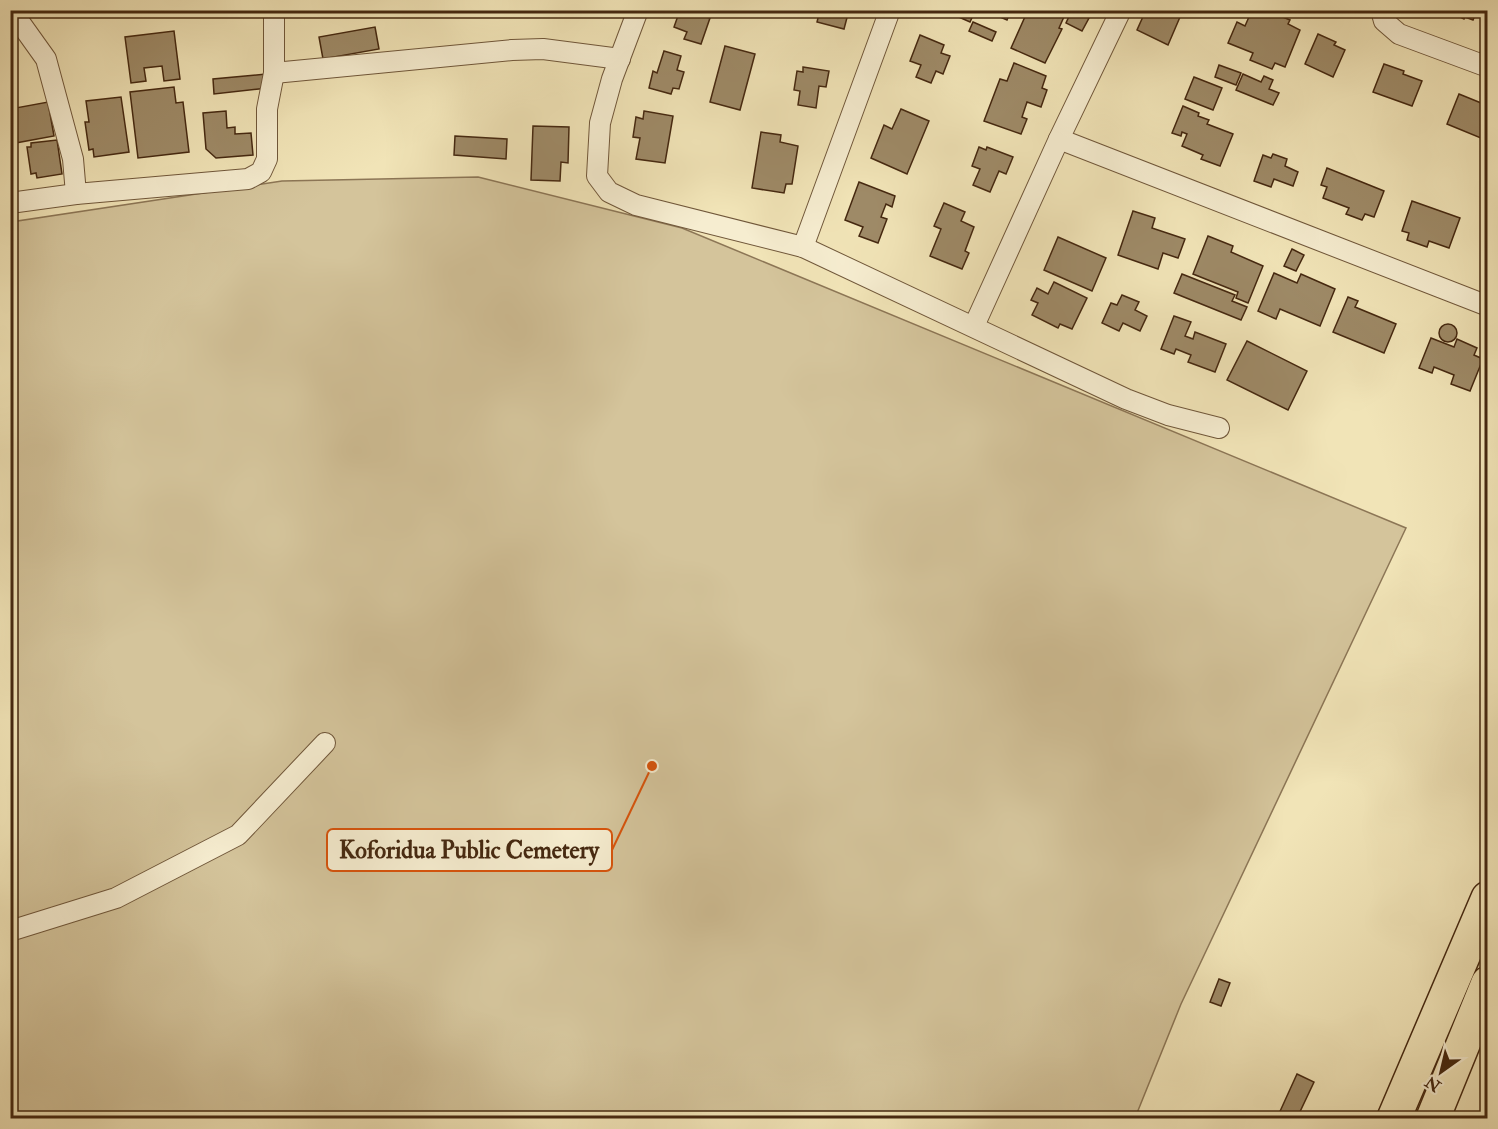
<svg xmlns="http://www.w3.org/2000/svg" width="1498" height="1129" font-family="'IM FELL Double Pica',serif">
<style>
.green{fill:#d4c49b;stroke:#8c7656;stroke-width:1.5}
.building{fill:#9e8a67;stroke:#452810;stroke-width:1.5}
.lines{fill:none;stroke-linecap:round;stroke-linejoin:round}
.minor-casing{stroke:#70573a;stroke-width:22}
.trunk-casing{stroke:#452810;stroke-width:36}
.minor{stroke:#f6edd0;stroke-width:20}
.trunk{stroke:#f1e4b7;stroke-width:33}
.leader{fill:none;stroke:#d8540c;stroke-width:2}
.callout-dot{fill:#d8540c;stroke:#f6edd0;stroke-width:2}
.callout{fill:#f6edd0;stroke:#d8540c;stroke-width:2}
.callout-label{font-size:24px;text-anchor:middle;font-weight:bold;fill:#452810}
</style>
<rect width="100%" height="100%" fill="#f1e4b7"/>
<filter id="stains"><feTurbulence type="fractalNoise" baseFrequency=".00333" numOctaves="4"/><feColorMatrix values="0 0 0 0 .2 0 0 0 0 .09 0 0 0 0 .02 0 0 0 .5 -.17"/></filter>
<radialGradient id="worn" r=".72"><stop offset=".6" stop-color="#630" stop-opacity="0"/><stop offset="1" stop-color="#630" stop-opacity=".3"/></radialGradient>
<!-- green -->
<path class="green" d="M478,177L682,228L1406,528L1181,1004L1135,1118H11V222L282,181Z"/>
<!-- building -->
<g class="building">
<path d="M680,10H707L705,17L710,18L701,44L684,39L687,32L674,27Z"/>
<path d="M820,10H849L844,29L817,22Z"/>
<path d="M943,10H973L975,11L970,22Z"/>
<path d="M984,10H1011L1007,20Z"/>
<path d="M1028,10H1067L1059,28L1062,29L1045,63L1011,48Z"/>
<path d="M1072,10L1089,18L1082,31L1066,23Z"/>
<path d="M1146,10H1183L1168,45L1137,30Z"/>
<path d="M1252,10H1266L1290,20L1288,24L1300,30L1285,67L1275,63L1272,69L1250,60L1253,53L1228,43L1237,22L1245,26Z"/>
<path d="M1446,10H1477L1473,20L1465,17L1464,19Z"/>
<path d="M973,22L996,32L992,41L969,31Z"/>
<path d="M375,27L379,49L323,59L319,37Z"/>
<path d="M174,31L180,79L164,81L162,66L144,68L146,81L131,83L125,37Z"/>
<path d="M1318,34L1336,42L1334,45L1345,50L1333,77L1305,64Z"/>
<path d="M920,35L944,45L941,53L950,56L943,74L936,71L931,83L916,77L921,65L910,61Z"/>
<path d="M725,46L755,54L740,110L710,102Z"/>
<path d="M664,51L681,56L677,70L684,72L679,89L673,88L671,94L649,88L653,71L657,73Z"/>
<path d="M1014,63L1046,76L1042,88L1047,90L1041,107L1027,102L1022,117L1027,119L1021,134L984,121L1000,79L1007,81Z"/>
<path d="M1384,64L1404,71L1403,74L1422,81L1412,106L1373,92Z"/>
<path d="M1219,65L1241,73L1236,85L1215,77Z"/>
<path d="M803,67L829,71L826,87L819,86L816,108L798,105L800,91L794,90L797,71L803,72Z"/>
<path d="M266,74L268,88L214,94L213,79Z"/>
<path d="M1243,74L1261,82L1264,76L1273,80L1269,89L1279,93L1273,105L1236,90Z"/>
<path d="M1194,77L1222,88L1213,110L1185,99Z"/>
<path d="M174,87L176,103L183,102L189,152L138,158L130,92Z"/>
<path d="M1459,94L1486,105L1488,100V141L1447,124Z"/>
<path d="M121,97L129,152L94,157L93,149L89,150L85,122H89L86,101Z"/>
<path d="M48,102L54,136L10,144V109Z"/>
<path d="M1183,106L1199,113L1198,116L1209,120L1207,124L1233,134L1220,166L1201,159L1203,155L1182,146L1187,134L1182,132L1181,136L1172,133Z"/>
<path d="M901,109L929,121L907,174L871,158L884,125L892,129Z"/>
<path d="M226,111L227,128L235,127V134L251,133L253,155L216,158L206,149L203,113Z"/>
<path d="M644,111L673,116L665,163L636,159L640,138L633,137L636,117L643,119Z"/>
<path d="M533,126L569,127L568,163L561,162L560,181L531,180Z"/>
<path d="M761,132L781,135L780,142L798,146L792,184H786L784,193L752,188Z"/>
<path d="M455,136L507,139L506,159L454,155Z"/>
<path d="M57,140L62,174L37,178L36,173L31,174L27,147H31V143Z"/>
<path d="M979,147L986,150L987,147L1013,157L1006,174L999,171L990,192L973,185L980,169L972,166Z"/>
<path d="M1273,154L1287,159L1285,166L1298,172L1293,186L1274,179L1271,187L1254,181L1263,155L1271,158Z"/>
<path d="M1327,168L1384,191L1374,217L1365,214L1362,220L1346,214L1349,208L1323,198L1327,187L1321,185Z"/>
<path d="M859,182L895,196L892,207L886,204L881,217L887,219L878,243L859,236L863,227L845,220Z"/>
<path d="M1412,201L1460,218L1449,248L1429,241L1427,247L1407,240L1409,233L1402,231Z"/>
<path d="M944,203L965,212L961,221L974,227L965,251L969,253L962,269L930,256L941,229L934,226Z"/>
<path d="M1133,211L1155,218L1152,228L1185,239L1178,258L1163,253L1158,269L1118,255Z"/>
<path d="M1208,236L1233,246L1231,252L1263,266L1248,303L1236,298L1238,292L1193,274Z"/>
<path d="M1058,237L1106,258L1092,291L1044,270Z"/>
<path d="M1292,249L1304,255L1296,271L1284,266Z"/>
<path d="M1274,273L1297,283L1301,274L1335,289L1320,326L1280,309L1276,319L1258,311Z"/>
<path d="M1182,274L1235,295L1232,301L1247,307L1241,320L1174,293Z"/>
<path d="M1054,282L1087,298L1072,329L1060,324L1058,328L1032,315L1038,303L1031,300L1037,288L1048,294Z"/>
<path d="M1122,295L1139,302L1135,310L1147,316L1140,331L1123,323L1119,331L1102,323L1111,303L1117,305Z"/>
<path d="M1348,297L1358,301L1355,307L1396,324L1384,353L1333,332Z"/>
<path d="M1174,316L1191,322L1185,336L1193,339L1195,332L1226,344L1215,372L1188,362L1191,355L1176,349L1174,354L1161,349Z"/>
<circle cx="1448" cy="333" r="9"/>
<path d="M1431,338L1454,347L1457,339L1477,348L1474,355L1483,359L1470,391L1451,384L1454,375L1434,367L1432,373L1419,368Z"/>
<path d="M1247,341L1307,371L1288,410L1227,380Z"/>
<path d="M1219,979L1230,983L1221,1006L1210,1002Z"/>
<path d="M1297,1074L1314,1082L1297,1118H1277Z"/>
</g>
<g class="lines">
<!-- minor casing -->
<g class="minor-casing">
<g id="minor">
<path d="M11,10L46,59L73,159L76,194"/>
<path d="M638,10L612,79L600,123L597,176L609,192L636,205L803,247L1126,399L1168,415L1219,428"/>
<path d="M1381,10L1384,21L1399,34L1488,67"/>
<path d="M274,73L512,50L543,49L620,59"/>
<path d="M1059,139L1488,306"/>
<path d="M10,203L76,194L248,179L261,172L267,159V109L274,73V10"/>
<path d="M803,247L890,10"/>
<path d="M974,326L1059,139L1121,10"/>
<path d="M10,931L116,898L238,835L325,743"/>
</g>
</g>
<!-- trunk casing -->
<g class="trunk-casing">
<g id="trunk">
<path d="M1394,1118L1488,898"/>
<path d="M1433,1118L1488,983"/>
</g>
</g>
<!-- minor -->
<use href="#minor" class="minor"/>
<!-- trunk -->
<use href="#trunk" class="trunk"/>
</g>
<!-- callouts -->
<path class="leader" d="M652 766L612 850"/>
<circle class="callout-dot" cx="652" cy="766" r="6"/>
<rect class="callout" x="327" y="829" width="285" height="42" rx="6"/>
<g class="callout-label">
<text x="469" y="858">Koforidua Public Cemetery</text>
</g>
<!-- margin -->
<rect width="1498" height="1129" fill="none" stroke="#f1e4b7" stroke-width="36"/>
<rect x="12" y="12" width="1474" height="1105" fill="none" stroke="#452810" stroke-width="3"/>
<rect x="18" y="18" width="1462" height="1093" fill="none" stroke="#452810" stroke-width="1.5"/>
<!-- north arrow -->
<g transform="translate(1441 1072) rotate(214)" stroke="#f6edd0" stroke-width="4.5" paint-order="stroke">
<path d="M0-4.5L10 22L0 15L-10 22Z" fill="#452810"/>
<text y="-9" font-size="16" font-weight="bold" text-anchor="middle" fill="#452810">N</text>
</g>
<rect width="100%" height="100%" filter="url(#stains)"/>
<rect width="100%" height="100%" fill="url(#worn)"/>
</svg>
